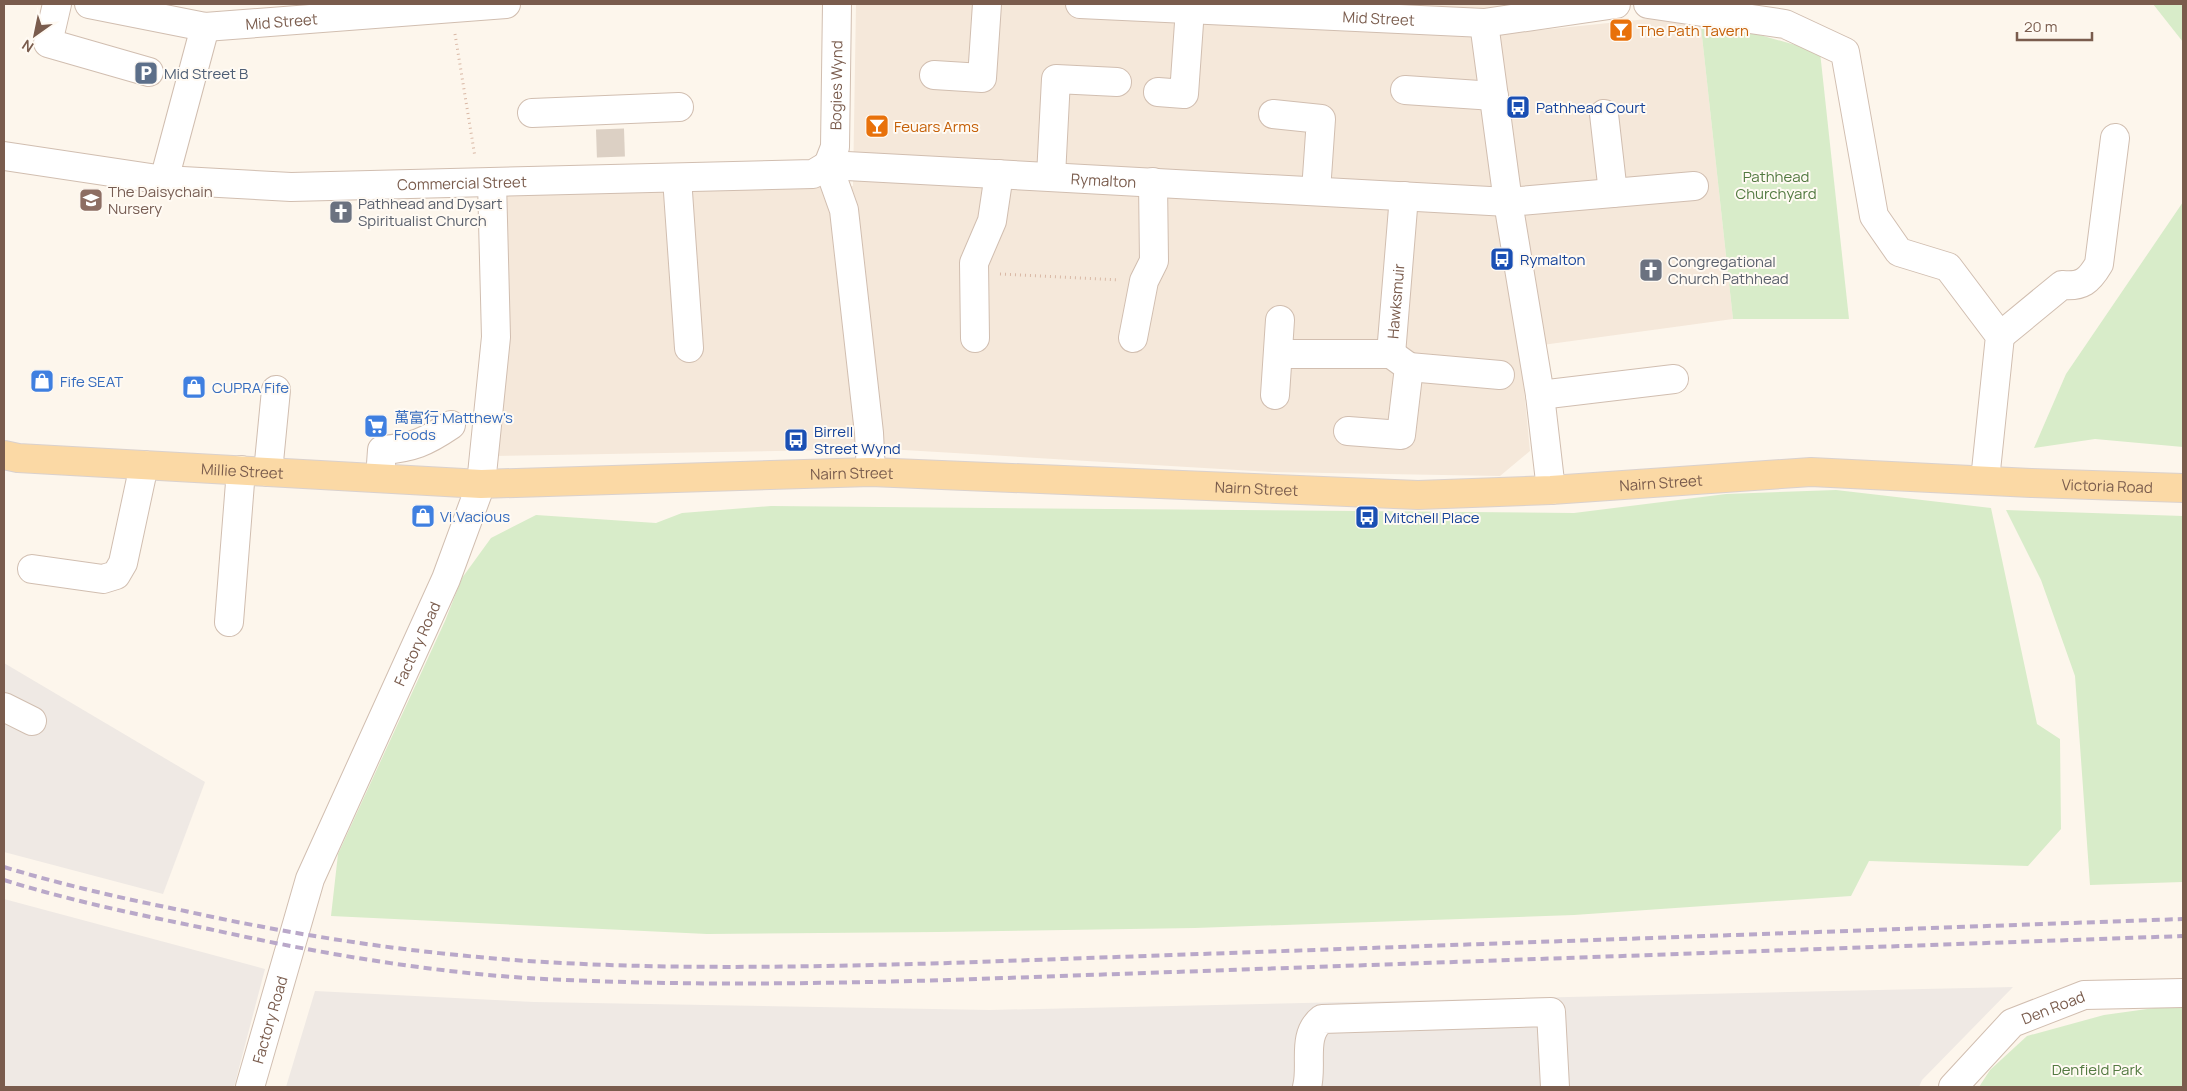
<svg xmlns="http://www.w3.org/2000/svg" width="2187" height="1091" font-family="Manrope,'Noto Sans SC',sans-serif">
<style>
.residential{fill:#f5e8da}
.industrial{fill:#efe9e4}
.green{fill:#d8ecc9}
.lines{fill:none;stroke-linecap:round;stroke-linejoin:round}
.minor-tunnel{stroke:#dcd0c4;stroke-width:28;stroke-dasharray:28 14;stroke-linecap:butt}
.minor-casing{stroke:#d1beb0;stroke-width:30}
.major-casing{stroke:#dad1cd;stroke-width:30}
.path{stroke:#d9b8a5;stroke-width:3;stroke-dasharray:1 4;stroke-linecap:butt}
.minor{stroke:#fff;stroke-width:28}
.major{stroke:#fbd9a5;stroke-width:28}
.rail{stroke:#b9a8c9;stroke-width:4;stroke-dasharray:8 5;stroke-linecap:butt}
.labels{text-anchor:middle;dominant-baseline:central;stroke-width:4;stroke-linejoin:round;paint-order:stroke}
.street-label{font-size:15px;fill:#7a5c4d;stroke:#fffaf3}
.food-label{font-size:15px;fill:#c56008;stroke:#fffaf3;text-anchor:start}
.service-label{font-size:15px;fill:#4e5e75;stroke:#fffaf3;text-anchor:start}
.transit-label{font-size:15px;fill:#164399;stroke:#fffaf3;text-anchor:start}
.park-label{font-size:15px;fill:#537a41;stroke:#fffaf3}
.education-label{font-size:15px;fill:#785e54;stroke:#fffaf3;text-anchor:start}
.worship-label{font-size:15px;fill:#5b616d;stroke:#fffaf3;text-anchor:start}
.shop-label{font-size:15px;fill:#366cbe;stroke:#fffaf3;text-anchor:start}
</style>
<rect width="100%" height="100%" fill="#fdf6ec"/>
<!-- residential -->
<path class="residential" d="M856,4H1505L1501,34L1647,19L1700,18L1733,319L1520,348L1530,451L1500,476L1271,472L887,449L492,456L499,195L853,186Z"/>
<!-- industrial -->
<g class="industrial">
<path d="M4,663L205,782L163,894L4,852Z"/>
<path d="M4,899L265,969L234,1087H4Z"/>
<path d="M2013,987L1922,1080L1919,1087H286L315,991L534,1002L990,1010Z"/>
</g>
<!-- green -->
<g class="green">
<path d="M2153,4H2183V45V42Z"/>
<path d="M1700,18L1820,52L1849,319H1733Z"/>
<path d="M2183,202V447L2095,439L2034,448L2066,374Z"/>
<path d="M1836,490L1991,508L2037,724L2060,739L2061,829L2028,866L1869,861L1851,896L1574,915L1195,928L938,932L707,934L331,916L338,854L445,621L462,578L491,538L536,515L656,523L682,513L771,506L1574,513L1726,494Z"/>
<path d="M2006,510L2183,516V882L2090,885L2075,676L2041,580Z"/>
<path d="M2183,1004V1087H1979L1990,1070L2027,1036L2104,1015Z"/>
</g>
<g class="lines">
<!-- minor-tunnel -->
<path class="minor-tunnel" d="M610,129L611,159"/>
<!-- minor casing -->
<g class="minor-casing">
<g id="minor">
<path d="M57,4L48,43L149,72"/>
<path id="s1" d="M89,4L205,27L506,4"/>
<path id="s2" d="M1080,4L1484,23L1616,4"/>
<path d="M1648,4L1785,24L1845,52L1874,216L1899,252L1948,267L2000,336L1985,480"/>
<path d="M1484,23L1508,202L1540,395L1551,490"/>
<path d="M934,75L982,78L987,4"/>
<path d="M1405,90L1494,96"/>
<path d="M1158,92L1184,94L1190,9"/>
<path d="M532,113L679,107"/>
<path d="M1273,114L1321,119L1316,191"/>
<path d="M1604,114L1613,193"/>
<path id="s3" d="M4,156L164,180L291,187L813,174L828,165"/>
<path id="s4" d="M828,165L1508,202L1694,186"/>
<path d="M828,165L844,210L869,433L871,472"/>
<path id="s5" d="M828,165L835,147L837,4"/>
<path d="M1051,176L1056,79L1117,82"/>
<path d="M677,178L689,348"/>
<path d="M164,180L205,27"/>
<path d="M2000,336L2062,285C2082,287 2089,281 2099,264L2115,138"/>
<path d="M975,338L974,263L992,221L999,174"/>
<path d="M1133,338L1144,281L1154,261L1153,182"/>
<path id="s6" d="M1279,354H1391L1404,196"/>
<path d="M1409,367L1500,375"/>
<path d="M1275,395L1280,320"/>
<path d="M1540,395L1674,379"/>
<path d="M1348,431L1401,435L1409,367L1391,354"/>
<path d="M268,472L276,390"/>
<path d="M380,478L382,450C412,448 426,442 451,425"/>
<path d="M32,569L103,579L116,575L123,563L144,465"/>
<path d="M229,622L241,470"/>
<path d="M4,707L32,721"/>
<path id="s7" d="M250,1087L310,879L446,579L481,484L496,337L492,182"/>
<path d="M1307,1087C1313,1065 1301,1035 1322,1019L1551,1012L1555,1087"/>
<path id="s8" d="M1953,1087L2012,1023L2084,995L2183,993"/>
</g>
</g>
<!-- major casing -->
<g class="major-casing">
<g id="major">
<path id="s9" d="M4,455L18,458L481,484L871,472L1418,495L1551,490L1811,472L2031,483L2183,488"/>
</g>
</g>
<!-- path -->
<g class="path">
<path d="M455,34L475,157"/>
<path d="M1000,274L1119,280"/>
</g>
<!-- minor -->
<use href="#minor" class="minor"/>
<!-- major -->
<use href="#major" class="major"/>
<!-- rail -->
<g class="rail">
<path d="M4,867C63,885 125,899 185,911C298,936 412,953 527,961C667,970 808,967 948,963L2183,919"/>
<path d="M4,880C71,901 140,915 209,929C313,952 420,971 527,978C667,986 808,984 949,980L2183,936"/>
</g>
</g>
<!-- icons -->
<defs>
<g id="bar-square" transform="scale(1.25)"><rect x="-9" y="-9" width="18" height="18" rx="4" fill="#e8710a" stroke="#fffaf3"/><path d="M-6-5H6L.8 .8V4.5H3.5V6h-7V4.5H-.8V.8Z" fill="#fff"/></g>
<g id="parking-square" transform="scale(1.25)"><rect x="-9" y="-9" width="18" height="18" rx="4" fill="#5c6f8a" stroke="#fffaf3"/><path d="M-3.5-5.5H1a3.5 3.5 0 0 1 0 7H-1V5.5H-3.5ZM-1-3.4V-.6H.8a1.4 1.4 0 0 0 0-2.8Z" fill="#fff"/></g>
<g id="bus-square" transform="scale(1.25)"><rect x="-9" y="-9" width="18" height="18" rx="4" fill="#1a4fb4" stroke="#fffaf3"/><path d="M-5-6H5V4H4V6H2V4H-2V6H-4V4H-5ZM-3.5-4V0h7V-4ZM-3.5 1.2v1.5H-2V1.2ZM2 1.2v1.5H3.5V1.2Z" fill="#fff"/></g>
<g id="school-square" transform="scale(1.25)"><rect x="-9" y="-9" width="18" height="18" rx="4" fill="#8d6e63" stroke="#fffaf3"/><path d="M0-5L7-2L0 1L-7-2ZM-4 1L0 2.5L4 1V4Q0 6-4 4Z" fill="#fff"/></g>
<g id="church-square" transform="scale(1.25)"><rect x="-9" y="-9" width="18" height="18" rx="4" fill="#6b7280" stroke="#fffaf3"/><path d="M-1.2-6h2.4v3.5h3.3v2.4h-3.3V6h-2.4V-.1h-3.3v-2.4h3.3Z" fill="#fff"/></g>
<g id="shop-square" transform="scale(1.25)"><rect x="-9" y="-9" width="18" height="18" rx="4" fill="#3f7fe0" stroke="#fffaf3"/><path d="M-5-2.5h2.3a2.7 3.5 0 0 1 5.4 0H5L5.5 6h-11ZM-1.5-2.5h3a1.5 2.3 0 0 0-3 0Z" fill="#fff"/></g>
<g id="supermarket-square" transform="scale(1.25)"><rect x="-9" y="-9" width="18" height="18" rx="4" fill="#3f7fe0" stroke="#fffaf3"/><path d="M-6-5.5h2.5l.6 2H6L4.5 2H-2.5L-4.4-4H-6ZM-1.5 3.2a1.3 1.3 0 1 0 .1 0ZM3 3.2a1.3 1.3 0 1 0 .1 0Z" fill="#fff"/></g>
</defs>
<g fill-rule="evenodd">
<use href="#bar-square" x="1621" y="30"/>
<use href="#parking-square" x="146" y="73"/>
<use href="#bus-square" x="1518" y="107"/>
<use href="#bar-square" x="877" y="126"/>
<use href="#school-square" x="91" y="200"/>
<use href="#church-square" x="341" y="212"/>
<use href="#bus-square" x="1502" y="259"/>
<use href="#church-square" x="1651" y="270"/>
<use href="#shop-square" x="42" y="381"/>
<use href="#shop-square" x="194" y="387"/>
<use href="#supermarket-square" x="376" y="426"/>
<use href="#bus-square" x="796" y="440"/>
<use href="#shop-square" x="423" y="516"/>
<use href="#bus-square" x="1367" y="517"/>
</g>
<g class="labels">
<!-- street labels -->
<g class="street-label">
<text stroke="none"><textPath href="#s2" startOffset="299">Mid Street</textPath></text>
<text stroke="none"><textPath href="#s1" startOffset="195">Mid Street</textPath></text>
<text stroke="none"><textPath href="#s5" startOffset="81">Bogies Wynd</textPath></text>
<text stroke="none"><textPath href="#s4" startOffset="276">Rymalton</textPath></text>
<text stroke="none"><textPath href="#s3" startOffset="460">Commercial Street</textPath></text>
<text stroke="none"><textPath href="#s6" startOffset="165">Hawksmuir</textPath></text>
<text stroke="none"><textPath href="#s9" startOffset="239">Millie Street</textPath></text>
<text stroke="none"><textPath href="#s9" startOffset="849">Nairn Street</textPath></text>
<text stroke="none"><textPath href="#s9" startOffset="1659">Nairn Street</textPath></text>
<text stroke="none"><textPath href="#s9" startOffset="2106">Victoria Road</textPath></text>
<text stroke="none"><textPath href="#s9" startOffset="1254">Nairn Street</textPath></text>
<text stroke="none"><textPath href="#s7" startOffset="475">Factory Road</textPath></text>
<text stroke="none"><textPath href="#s8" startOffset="131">Den Road</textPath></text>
<text stroke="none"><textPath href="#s7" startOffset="70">Factory Road</textPath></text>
</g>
<!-- food labels -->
<g class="food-label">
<text x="1638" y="30">The Path Tavern</text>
<text x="894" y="126">Feuars Arms</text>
</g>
<!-- service labels -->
<g class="service-label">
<text x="164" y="73">Mid Street B</text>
</g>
<!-- transit labels -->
<g class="transit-label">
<text x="1536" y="107">Pathhead Court</text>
<text x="1520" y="259">Rymalton</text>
<text x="814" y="431">Birrell<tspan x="814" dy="17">Street Wynd</tspan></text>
<text x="1384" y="517">Mitchell Place</text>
</g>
<!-- park labels -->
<g class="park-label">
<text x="1776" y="176">Pathhead<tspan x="1776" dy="17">Churchyard</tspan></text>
<text x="2097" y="1069">Denfield Park</text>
</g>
<!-- education labels -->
<g class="education-label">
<text x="108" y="191">The Daisychain<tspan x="108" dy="17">Nursery</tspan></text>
</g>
<!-- worship labels -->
<g class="worship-label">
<text x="358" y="203">Pathhead and Dysart<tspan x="358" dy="17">Spiritualist Church</tspan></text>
<text x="1668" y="261">Congregational<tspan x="1668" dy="17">Church Pathhead</tspan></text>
</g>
<!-- shop labels -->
<g class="shop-label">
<text x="60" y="381">Fife SEAT</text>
<text x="212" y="387">CUPRA Fife</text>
<text x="394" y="417">萬富行 Matthew's<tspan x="394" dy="17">Foods</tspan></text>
<text x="440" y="516">Vi.Vacious</text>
</g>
</g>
<!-- border -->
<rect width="2187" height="1091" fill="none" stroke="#7a5c4d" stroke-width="10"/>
<!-- north arrow -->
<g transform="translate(35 35) rotate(213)" stroke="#fffaf3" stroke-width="4" paint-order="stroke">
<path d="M0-4L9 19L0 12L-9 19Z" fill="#7a5c4d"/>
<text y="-8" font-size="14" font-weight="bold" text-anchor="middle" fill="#7a5c4d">N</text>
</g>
<!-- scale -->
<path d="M2017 32v8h75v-8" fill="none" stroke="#7a5c4d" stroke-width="2.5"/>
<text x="2024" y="32" font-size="15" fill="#7a5c4d" stroke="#fffaf3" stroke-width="4" paint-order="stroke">20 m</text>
</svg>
